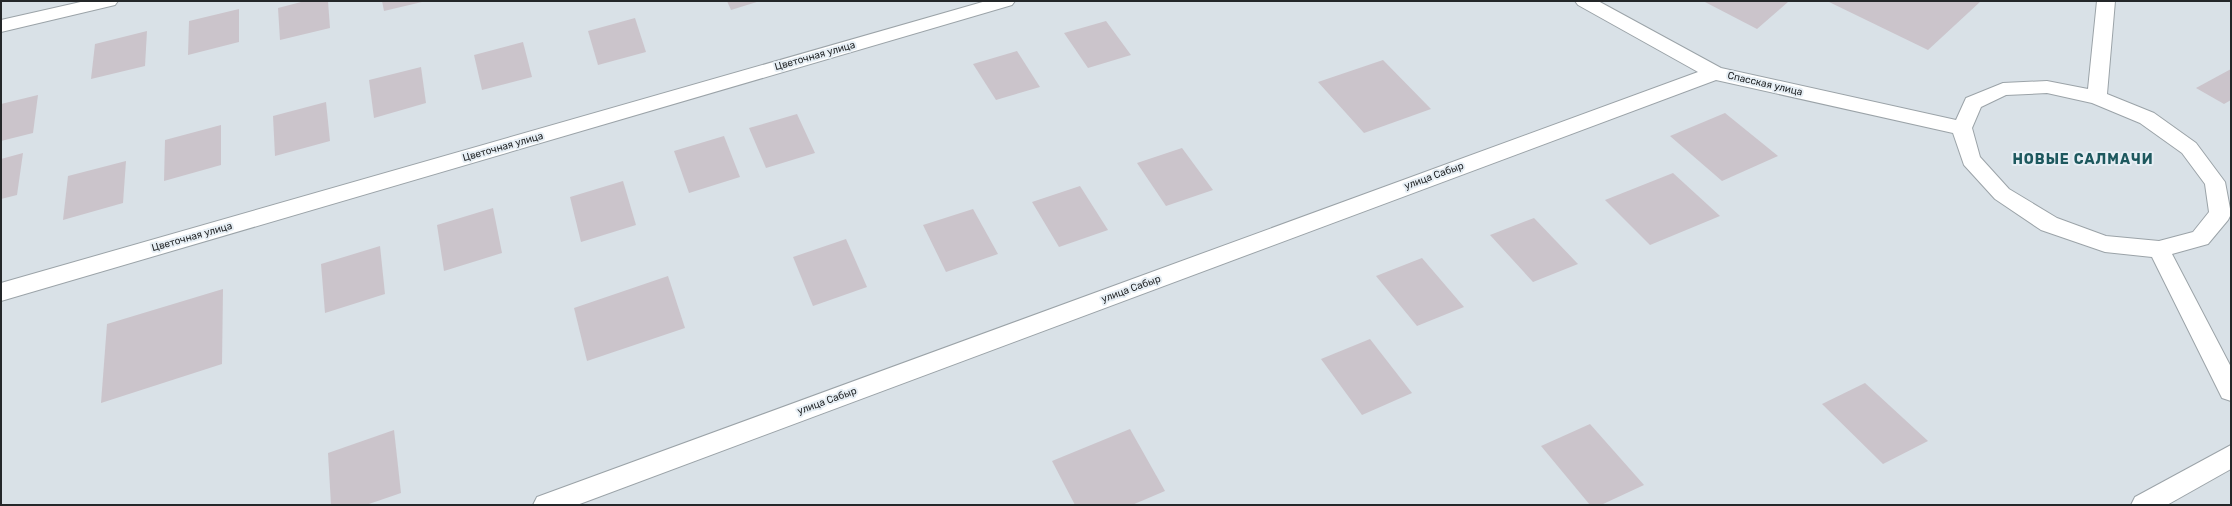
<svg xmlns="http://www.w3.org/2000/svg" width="2232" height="506" font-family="Rubik,sans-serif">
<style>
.building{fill:#cbc4cb}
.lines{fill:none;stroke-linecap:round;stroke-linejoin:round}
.minor-casing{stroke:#9ba3a8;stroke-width:2}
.minor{fill:#fff;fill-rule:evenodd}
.labels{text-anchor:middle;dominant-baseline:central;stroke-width:4;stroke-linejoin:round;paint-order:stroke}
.street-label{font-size:10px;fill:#242729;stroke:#e6eef4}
.district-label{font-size:14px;font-weight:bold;letter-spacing:1px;fill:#1d585e;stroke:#e6eef4}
</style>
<rect width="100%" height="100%" fill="#d9e1e7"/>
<!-- building -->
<g class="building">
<path d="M305,1H328L330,28L280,40L278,8Z"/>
<path d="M382,1H422V2L384,11Z"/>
<path d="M727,1H760L731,10Z"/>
<path d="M1706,1H1786L1788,2L1757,29L1705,2Z"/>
<path d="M1827,1H1981L1928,50Z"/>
<path d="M239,9V42L188,55L189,21Z"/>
<path d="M635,18L646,52L598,65L588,31Z"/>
<path d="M1106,21L1131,55L1088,68L1064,33Z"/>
<path d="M147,31L145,66L91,79L95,44Z"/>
<path d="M523,42L532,77L482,90L474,55Z"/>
<path d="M1017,51L1040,87L996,100L973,64Z"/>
<path d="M1383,60L1431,109L1364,133L1318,82Z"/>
<path d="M421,67L426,103L374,118L369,80Z"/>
<path d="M2231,69V100L2224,104L2196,88Z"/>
<path d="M38,95L33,133L1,141V104Z"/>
<path d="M326,102L330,141L275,156L273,116Z"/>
<path d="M1725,113L1778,156L1722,181L1670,136Z"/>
<path d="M797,114L815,153L766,168L749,128Z"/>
<path d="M221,125V165L164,181L165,140Z"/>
<path d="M724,136L740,177L689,193L674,151Z"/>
<path d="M1182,148L1213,190L1166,206L1137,163Z"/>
<path d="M23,153L17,195L1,199V159Z"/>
<path d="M126,161L123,203L63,220L68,176Z"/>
<path d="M1673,173L1720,216L1650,245L1605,200Z"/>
<path d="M623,181L636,225L581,242L570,197Z"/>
<path d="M1080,186L1108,230L1059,247L1032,202Z"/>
<path d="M493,208L502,253L444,271L437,225Z"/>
<path d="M973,209L998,254L946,272L923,225Z"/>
<path d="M1534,218L1578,264L1533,282L1490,235Z"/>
<path d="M846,239L867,287L813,306L793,257Z"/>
<path d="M380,246L385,294L325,313L321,264Z"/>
<path d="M1422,258L1464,307L1417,326L1376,276Z"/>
<path d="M668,276L685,328L587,361L574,308Z"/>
<path d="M223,289L222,364L101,403L107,324Z"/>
<path d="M1370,339L1412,393L1362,415L1321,359Z"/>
<path d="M1865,383L1928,441L1883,464L1822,404Z"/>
<path d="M1590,424L1644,485L1601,505H1590L1541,446Z"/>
<path d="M1130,429L1165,491L1132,505H1075L1052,461Z"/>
<path d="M394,430L401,493L366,505H331L328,453Z"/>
</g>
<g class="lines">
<!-- minor casing -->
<g class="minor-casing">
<g id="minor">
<path d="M85,1H118L115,5L1,32V20Z"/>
<path d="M986,1H1015L1012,5L1,301V283Z"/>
<path d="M1575,1H1598L1721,68L1956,120L1966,98L2003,83L2047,81L2088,89L2097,1H2115L2107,94L2154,113L2196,143L2225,182L2231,214L2228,220L2208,244L2172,254L2231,367V401L2222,398L2152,257L2105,252L2041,230L1995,199L1964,165L1953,133L1716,80L577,505H533L537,497L1698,72L1578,5ZM2047,93L2092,103L2140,123L2182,153L2205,184L2209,212L2193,232L2159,241L2106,236L2057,218L2009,189L1980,157L1972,128L1981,107L2006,95Z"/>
<path d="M2231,445V469L2167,505H2131L2135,497Z"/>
</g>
</g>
<!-- minor -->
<use href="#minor" class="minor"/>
</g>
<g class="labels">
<!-- street labels -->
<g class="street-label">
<text transform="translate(815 56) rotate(-16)">Цветочная улица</text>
<text transform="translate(1765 84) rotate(13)">Спасская улица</text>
<text transform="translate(503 147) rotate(-16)">Цветочная улица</text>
<text transform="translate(1434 176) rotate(-20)">улица Сабыр</text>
<text transform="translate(192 237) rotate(-16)">Цветочная улица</text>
<text transform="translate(1131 289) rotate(-20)">улица Сабыр</text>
<text transform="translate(827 401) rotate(-20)">улица Сабыр</text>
</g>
<!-- district labels -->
<g class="district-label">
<text x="2083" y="159">НОВЫЕ САЛМАЧИ</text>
</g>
</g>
<!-- border -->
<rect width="2232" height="506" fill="none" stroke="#242729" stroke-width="4"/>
</svg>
